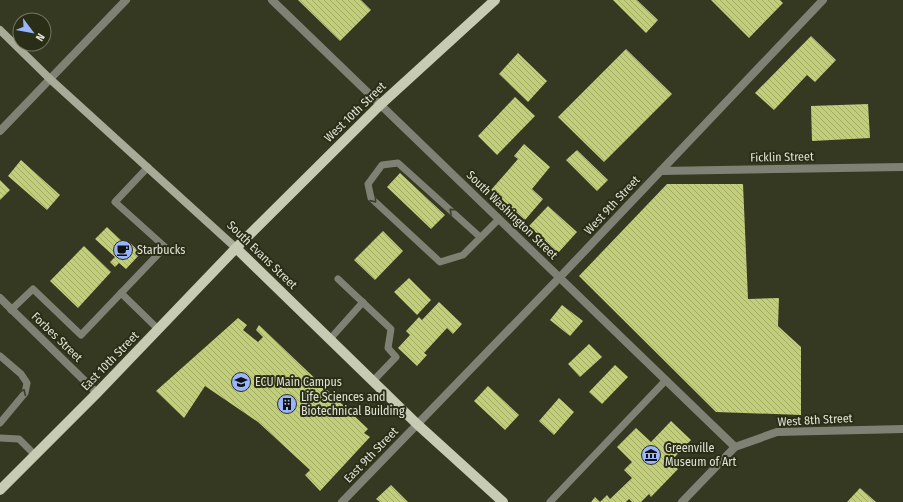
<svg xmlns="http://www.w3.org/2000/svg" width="903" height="502" font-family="'Fira Sans Condensed',sans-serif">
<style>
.building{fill:url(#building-back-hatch)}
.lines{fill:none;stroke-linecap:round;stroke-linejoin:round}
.lane{stroke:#7f8175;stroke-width:7}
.street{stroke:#7f8175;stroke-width:8}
.secondary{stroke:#a7ab98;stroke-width:8}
.primary{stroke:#c7cbb3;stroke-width:10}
.oneway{stroke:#3c3f2a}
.labels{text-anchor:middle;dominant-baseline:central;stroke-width:4;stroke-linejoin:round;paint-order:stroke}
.street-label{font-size:12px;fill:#dfe2d3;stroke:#2b2e17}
.poi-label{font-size:12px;fill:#dfe2d3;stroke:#2b2e17;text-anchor:start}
</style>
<defs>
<pattern id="building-back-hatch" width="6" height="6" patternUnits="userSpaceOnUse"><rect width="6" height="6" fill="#c2ce78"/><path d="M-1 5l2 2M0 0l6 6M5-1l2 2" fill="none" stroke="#a2ac6a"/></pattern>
</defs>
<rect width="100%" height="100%" fill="#353921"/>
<!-- building -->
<g class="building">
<path d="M298,0H361L371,10L340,41Z"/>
<path d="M613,0H637L658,20L646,33Z"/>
<path d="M711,0H780L783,3L749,38Z"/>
<path d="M811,36L836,60L815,82L807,75L774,110L755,93Z"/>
<path d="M626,49L672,94L604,162L558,117Z"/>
<path d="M518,53L547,81L528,102L499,74Z"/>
<path d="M515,97L535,116L497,155L478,136Z"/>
<path d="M868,104L870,138L812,141L811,106Z"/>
<path d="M524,144L550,167L532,189L543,199L525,220L491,190L518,159L514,156Z"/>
<path d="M577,150L608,180L597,191L566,160Z"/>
<path d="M21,160L60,195L47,210L8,176Z"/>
<path d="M400,173L445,215L431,229L387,187Z"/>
<path d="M0,180L10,190L0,200Z"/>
<path d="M667,184H743L748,299L779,298L778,326L801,347V415L716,412L579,276Z"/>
<path d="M548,206L577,232L558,253L529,226Z"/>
<path d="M107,227L128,247L131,244L141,253L126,269L119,263L115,267L110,262L115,257L95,239Z"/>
<path d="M383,231L403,251L375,280L354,260Z"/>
<path d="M84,246L111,272L78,308L50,281Z"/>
<path d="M409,278L431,300L417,315L394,292Z"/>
<path d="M439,302L462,324L453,334L447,328L424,353L427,355L417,366L398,348L410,335L406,331L419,317L422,320Z"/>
<path d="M562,305L583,321L570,336L550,320Z"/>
<path d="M238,318L247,325L243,330L258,342L263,337L256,330L259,325L368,429L364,433L370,437L320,491L305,475L310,470L258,422L205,386L184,418L156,391Z"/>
<path d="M589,344L602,357L580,377L568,364Z"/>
<path d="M615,365L628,377L602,404L589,392Z"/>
<path d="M488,386L519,415L505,430L474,401Z"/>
<path d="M559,398L574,412L554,435L539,421Z"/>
<path d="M671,421L691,440L670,462L678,469L651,497L649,494L641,502H632L629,499L626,502H591L595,497L600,502L607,495L610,499L632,478L624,470L632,462L617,447L636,428L651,442Z"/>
<path d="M391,485L408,502H380L376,499Z"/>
<path d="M860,488L876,502H847Z"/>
</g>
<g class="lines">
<!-- lane -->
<g class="lane">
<path d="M480,237L398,163L382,165L368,184L371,198L440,262L463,255L499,219"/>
<path d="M338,279L391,329L388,348L396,357L373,381"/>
<path d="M121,293L158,329"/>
<path d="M11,310L33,289L81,335L165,247L115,202L148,167"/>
<path d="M330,339L363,302"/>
<path d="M0,356L21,374L27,383L25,393L0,423"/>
<path d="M0,438L19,439L35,455"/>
<path d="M550,502L666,380"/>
</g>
<!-- street -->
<g class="street">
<path d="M272,0L735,447"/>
<path d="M0,131L126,0"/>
<path d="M661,171L903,167"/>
<path d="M0,298L97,393"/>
<path d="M342,502L560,277L823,0"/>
<path d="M682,502L735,447L777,432L903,429"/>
</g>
<!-- secondary -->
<path class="secondary" d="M0,30L50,79L236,248"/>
<!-- primary -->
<g class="primary">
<path d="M236,248L417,424L503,502"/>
<path d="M0,490L97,393L236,248L380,105L495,0"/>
</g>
</g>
<!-- one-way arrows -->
<defs><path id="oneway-chevron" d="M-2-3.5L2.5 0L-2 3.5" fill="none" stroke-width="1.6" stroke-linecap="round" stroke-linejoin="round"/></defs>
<g class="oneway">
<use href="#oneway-chevron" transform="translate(374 200) rotate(51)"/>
<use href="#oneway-chevron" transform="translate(452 211) rotate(-138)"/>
<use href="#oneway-chevron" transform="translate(23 392) rotate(-65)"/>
</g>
<!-- icons -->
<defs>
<g id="cafe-disc" transform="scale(1)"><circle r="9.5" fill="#99b5fd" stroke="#2b2e17"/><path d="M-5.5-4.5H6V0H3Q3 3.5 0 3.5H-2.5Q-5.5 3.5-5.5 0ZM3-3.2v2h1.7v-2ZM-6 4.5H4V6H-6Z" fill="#111"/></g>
<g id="university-disc" transform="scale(1)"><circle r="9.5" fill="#99b5fd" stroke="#2b2e17"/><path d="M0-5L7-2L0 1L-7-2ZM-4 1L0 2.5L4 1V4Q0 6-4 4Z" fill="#111"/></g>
<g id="building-disc" transform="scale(1)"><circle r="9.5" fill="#99b5fd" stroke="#2b2e17"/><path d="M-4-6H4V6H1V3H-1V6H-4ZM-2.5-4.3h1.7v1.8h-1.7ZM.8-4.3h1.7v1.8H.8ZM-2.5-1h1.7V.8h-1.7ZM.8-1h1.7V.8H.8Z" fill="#111"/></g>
<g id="museum-disc" transform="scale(1)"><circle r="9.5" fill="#99b5fd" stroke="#2b2e17"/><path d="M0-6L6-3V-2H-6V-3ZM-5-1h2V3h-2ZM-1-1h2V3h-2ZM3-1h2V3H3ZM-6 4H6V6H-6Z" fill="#111"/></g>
</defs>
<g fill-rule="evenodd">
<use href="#cafe-disc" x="123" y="250"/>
<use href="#university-disc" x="241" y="382"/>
<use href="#building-disc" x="287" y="404"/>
<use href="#museum-disc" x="651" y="455"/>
</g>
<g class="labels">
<!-- street labels -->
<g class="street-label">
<text transform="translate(355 112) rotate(-44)">West 10th Street</text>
<text transform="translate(782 157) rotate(-1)">Ficklin Street</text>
<text transform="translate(612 205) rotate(-47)">West 9th Street</text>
<text transform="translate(512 215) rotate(44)">South Washington Street</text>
<text transform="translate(262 255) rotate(44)">South Evans Street</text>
<text transform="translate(57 337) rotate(44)">Forbes Street</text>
<text transform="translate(110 361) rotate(-46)">East 10th Street</text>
<text transform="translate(815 420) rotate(-3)">West 8th Street</text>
<text transform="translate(371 455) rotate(-46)">East 9th Street</text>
</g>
<!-- poi labels -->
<g class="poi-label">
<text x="137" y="250">Starbucks</text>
<text x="255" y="382">ECU Main Campus</text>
<text x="301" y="397">Life Sciences and<tspan x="301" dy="14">Biotechnical Building</tspan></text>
<text x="665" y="448">Greenville<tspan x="665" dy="14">Museum of Art</tspan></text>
</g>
</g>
<!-- north arrow -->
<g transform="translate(32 32) rotate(122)"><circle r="19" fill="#2b2e17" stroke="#737662"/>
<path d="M0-3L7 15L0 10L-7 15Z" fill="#99b5fd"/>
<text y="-6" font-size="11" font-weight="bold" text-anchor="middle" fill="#dfe2d3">N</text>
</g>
</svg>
